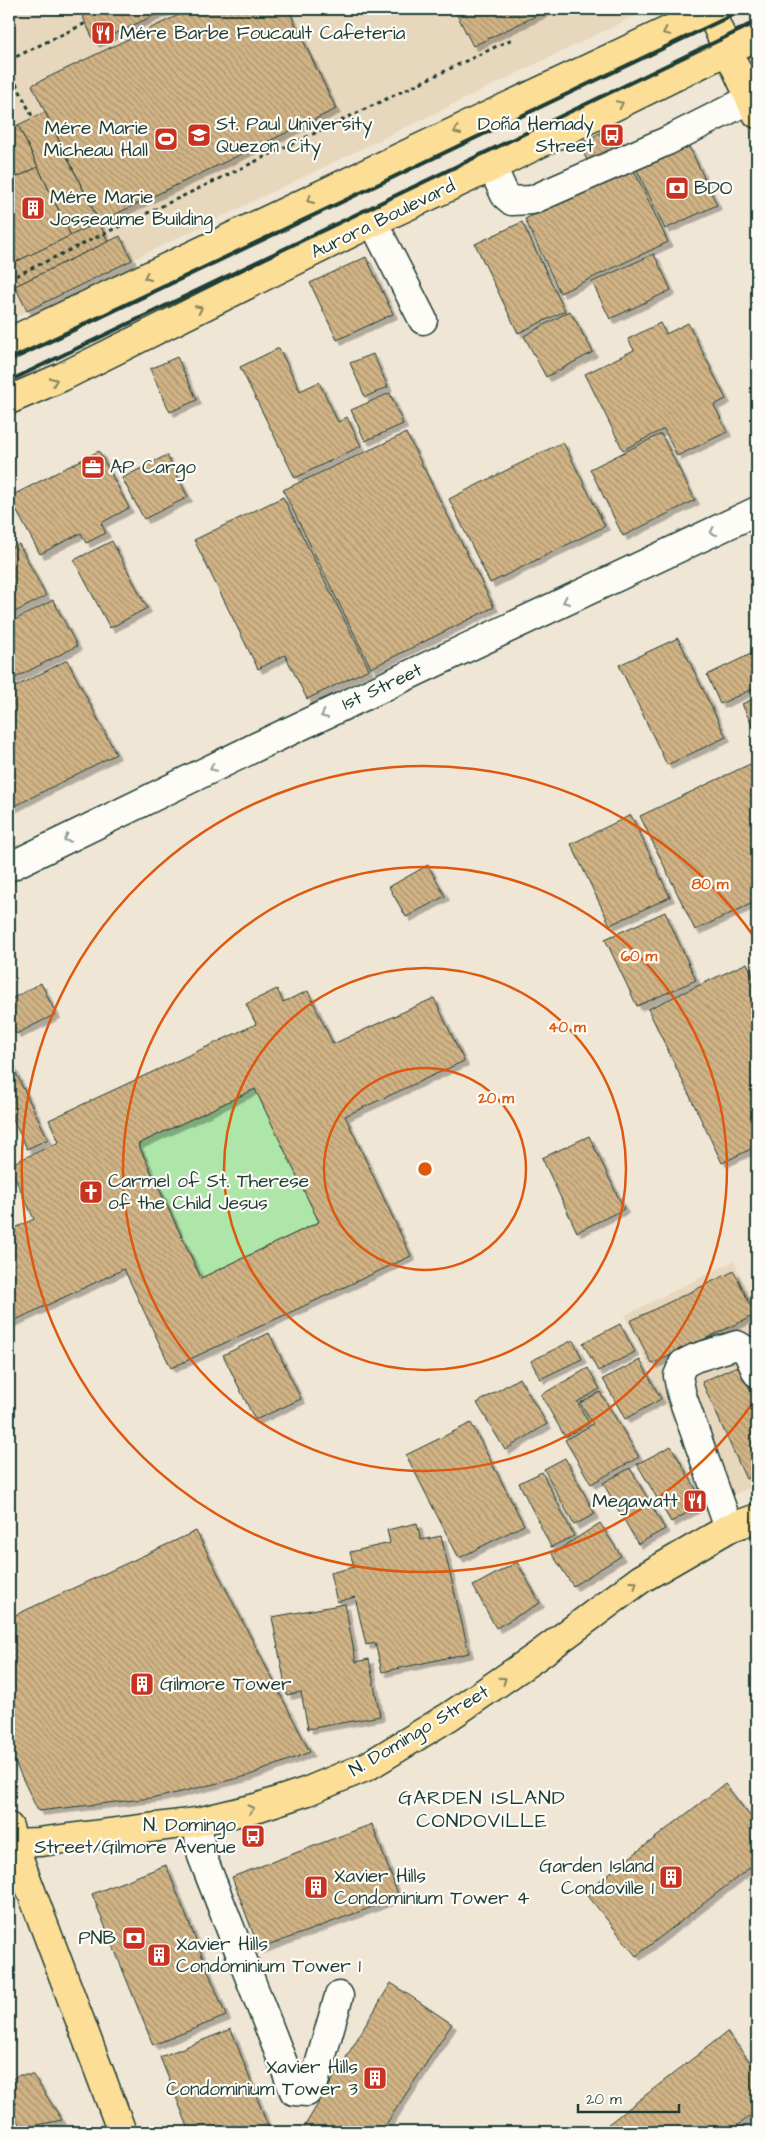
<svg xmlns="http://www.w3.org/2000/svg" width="766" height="2141" font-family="'Architects Daughter',sans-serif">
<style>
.built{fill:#e7d7bd}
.green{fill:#aee6a9;stroke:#66926e}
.building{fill:url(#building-back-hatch);stroke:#1f3d34;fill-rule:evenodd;filter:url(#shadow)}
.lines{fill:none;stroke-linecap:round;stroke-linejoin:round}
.minor-casing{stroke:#1f3d34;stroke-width:31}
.major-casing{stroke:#1f3d34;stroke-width:31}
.path{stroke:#1f3d34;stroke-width:3;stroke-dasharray:4 4;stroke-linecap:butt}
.minor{stroke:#fdfcf7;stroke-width:28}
.major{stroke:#fcde96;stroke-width:28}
.rail{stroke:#1f3d34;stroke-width:4}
.oneway{stroke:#828560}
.oneway2{stroke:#8e9c96}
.ring{fill:none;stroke:#de580e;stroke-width:2.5}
.labels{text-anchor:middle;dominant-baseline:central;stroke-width:4.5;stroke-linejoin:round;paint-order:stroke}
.poi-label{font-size:19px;fill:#1f3d34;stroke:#fdfcf7;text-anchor:start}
.street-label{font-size:19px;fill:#1f3d34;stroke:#fdfcf7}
.neighbourhood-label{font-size:20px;letter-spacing:1px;fill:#1f3d34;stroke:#fdfcf7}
.centre{fill:#de580e;stroke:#fdfcf7;stroke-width:2.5}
.ring-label{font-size:15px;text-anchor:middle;font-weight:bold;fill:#de580e;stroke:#fdfcf7;stroke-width:4.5;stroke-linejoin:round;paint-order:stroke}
</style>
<defs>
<pattern id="building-back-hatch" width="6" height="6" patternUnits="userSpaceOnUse" patternTransform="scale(1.25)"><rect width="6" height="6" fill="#d1b385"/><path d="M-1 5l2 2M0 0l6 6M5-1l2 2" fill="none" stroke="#a9936e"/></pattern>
<filter id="shadow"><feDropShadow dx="4.5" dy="4.5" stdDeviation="0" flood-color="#0004"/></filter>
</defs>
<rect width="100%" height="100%" fill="#f0e6d5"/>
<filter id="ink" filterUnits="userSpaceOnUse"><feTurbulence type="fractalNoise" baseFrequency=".02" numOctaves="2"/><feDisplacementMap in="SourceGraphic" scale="10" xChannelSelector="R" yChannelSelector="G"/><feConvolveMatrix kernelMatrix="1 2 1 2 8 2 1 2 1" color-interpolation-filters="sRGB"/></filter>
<g filter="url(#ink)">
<!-- built -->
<g class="built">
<path d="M9,9H646L647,10L9,320Z"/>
<path d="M734,1261L757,1314V1485L711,1504L625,1315Z"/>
</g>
<!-- green -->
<path class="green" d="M255,1089L319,1222L201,1278L138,1144Z"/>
<!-- building -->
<g class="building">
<path d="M79,9H168L95,43Z"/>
<path d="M191,9H288L336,109L99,222L32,85Z"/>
<path d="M454,9H550L473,46Z"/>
<path d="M45,112L99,222L71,236L18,125Z"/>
<path d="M18,125L38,167L9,181V129Z"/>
<path d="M613,126L622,145L588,162L579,144Z"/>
<path d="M689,146L717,205L665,229L637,170Z"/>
<path d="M38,167L71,236L9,265V181Z"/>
<path d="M633,168L668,242L560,293L525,219Z"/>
<path d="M99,222L108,242L9,289V265Z"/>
<path d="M522,222L565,311L518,333L475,244Z"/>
<path d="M120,236L132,260L27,311L15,286Z"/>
<path d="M654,254L671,290L610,319L592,282Z"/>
<path d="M366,257L393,314L337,340L310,283Z"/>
<path d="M570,311L593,352L546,377L524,336Z"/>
<path d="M660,323L666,334L688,323L726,399L714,405L727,432L677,456L664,429L623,450L585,374L634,350L628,339Z"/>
<path d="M279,348L300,391L319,382L338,422L347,417L361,446L295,478L240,367Z"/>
<path d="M373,354L388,387L365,397L350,363Z"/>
<path d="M177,357L197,400L170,412L150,369Z"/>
<path d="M390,393L403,424L365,441L351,410Z"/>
<path d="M406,433L494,607L371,668L283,490Z"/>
<path d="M661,434L695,500L623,536L590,469Z"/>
<path d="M563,442L605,526L490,583L449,499Z"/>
<path d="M99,451L129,508L101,523L106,533L86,543L81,533L40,554L9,497Z"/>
<path d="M167,455L188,497L144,519L122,478Z"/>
<path d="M283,497L369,669L307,699L285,655L258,669L194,540Z"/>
<path d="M112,541L147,608L110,628L74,560Z"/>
<path d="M19,544L46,596L9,615V549Z"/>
<path d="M53,600L77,646L9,681V623Z"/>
<path d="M678,638L726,737L667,765L619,665Z"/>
<path d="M757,651V687L720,704L707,675Z"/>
<path d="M67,660L116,754L9,809V690Z"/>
<path d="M757,697V736L742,704Z"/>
<path d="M750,764L757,778V901L695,930L640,816Z"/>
<path d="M631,815L670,897L610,925L571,844Z"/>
<path d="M428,865L445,896L406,917L389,887Z"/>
<path d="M665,912L696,980L637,1006L605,939Z"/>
<path d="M747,963L757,985V1146L722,1163L648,1009Z"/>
<path d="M41,983L56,1014L16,1034L9,1019V1000Z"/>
<path d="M277,989L283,1002L308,991L333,1044L434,998L464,1061L345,1116L411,1256L171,1368L124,1269L9,1323V1231L34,1219L9,1165L59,1142L49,1120L256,1024L246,1004ZM255,1089L319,1222L201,1278L138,1144Z"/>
<path d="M9,1059L48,1139L27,1149L9,1111Z"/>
<path d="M589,1136L624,1209L577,1232L542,1158Z"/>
<path d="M734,1271L755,1315L652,1364L630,1321Z"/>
<path d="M620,1324L635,1352L598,1371L583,1343Z"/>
<path d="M269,1333L301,1399L255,1420L223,1355Z"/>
<path d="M573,1340L582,1359L540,1379L531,1361Z"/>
<path d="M640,1360L661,1399L625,1419L603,1379Z"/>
<path d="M739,1365L757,1405V1474L746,1479L702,1382Z"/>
<path d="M588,1368L600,1389L577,1402L589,1423L565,1437L541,1395Z"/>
<path d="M519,1378L547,1424L505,1450L477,1403Z"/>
<path d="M600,1392L639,1457L591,1484L565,1440L593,1424L580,1403Z"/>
<path d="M471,1423L524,1525L459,1558L406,1455Z"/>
<path d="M671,1446L704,1503L671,1522L637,1464Z"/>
<path d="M565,1458L595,1514L574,1525L544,1469Z"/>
<path d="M630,1468L665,1529L638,1544L603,1483Z"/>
<path d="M542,1472L574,1536L551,1547L519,1483Z"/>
<path d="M417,1523L421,1540L441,1536L469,1653L382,1672L375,1643L366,1645L355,1597L337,1602L330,1573L354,1567L350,1552L390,1543L387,1530Z"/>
<path d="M600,1523L621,1556L573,1586L552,1554Z"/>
<path d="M196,1531L310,1752L247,1776L160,1797L38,1811L9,1750V1618Z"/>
<path d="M517,1562L540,1603L496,1628L473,1586Z"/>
<path d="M345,1604L356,1662L369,1659L380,1716L308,1729L301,1692L287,1695L272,1617Z"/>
<path d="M725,1784L757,1825V1862L636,1956L585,1892Z"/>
<path d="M372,1824L399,1897L259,1949L232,1877Z"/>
<path d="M166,1865L226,2016L153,2045L92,1894Z"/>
<path d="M391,1983L452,2024L381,2132H301Z"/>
<path d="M231,2029L270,2132H190L160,2057Z"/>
<path d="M727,2032L757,2071V2111L729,2132H598Z"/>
<path d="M18,2075H33L62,2120L23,2128L9,2110V2082Z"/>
<path d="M9,2116L20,2132H9Z"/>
</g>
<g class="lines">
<!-- minor casing -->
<g class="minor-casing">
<g id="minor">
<path d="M492,167L505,195L512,201L532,200L667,141L750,99"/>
<path d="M373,222L423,320"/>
<path d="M9,867L256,747L757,511"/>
<path d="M729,1528L682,1396L678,1376L683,1364L695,1358L737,1345L747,1351L757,1373"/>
<path d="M197,1822L202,1856L294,2091L307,2092L314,2083L339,1996"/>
</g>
</g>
<!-- major casing -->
<g class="major-casing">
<g id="major">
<path d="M709,9L757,114"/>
<path d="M9,342L714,9"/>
<path d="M9,400L62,377L373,222L492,167L757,36"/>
<path d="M9,1827L13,1843L122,2132"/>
<path d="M9,1843L39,1842L197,1822L259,1807L308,1791L368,1766L450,1716L536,1657L641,1579L729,1528L757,1518"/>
</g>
</g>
<!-- path -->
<g class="path">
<path d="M9,60L86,23"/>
<path d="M9,69L33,118"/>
<path d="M9,279L512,39"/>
</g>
<!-- minor -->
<use href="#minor" class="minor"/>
<!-- major -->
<use href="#major" class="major"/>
<!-- rail -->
<g class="rail">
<path d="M9,361L745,9"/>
<path d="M9,381L757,22"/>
</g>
</g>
<!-- one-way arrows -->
<defs><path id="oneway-chevron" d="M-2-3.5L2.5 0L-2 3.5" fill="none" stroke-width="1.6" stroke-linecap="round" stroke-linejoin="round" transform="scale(1.25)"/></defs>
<g class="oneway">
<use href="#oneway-chevron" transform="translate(666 32) rotate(154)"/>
<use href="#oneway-chevron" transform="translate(620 104) rotate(-26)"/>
<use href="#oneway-chevron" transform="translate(457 131) rotate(155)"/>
<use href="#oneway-chevron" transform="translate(310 200) rotate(155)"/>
<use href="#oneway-chevron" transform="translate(147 277) rotate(155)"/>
<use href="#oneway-chevron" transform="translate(199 309) rotate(-27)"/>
<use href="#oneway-chevron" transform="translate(54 381) rotate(-23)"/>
<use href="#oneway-chevron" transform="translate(634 1584) rotate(-36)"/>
<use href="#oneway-chevron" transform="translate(503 1680) rotate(-35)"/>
<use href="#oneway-chevron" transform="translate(251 1809) rotate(-14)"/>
</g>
<g class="oneway2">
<use href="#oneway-chevron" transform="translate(713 532) rotate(155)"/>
<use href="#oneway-chevron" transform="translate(566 601) rotate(155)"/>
<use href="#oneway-chevron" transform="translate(324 715) rotate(155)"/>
<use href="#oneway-chevron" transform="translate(213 768) rotate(154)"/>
<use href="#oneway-chevron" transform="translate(67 839) rotate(154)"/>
</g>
</g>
<!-- distance rings -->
<g class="ring">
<circle cx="425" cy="1169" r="101"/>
<circle cx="425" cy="1169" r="201"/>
<circle cx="425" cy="1169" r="302"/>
<path d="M757 1397A403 403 0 1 1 757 941"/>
</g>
<!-- icons -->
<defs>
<g id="restaurant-square" transform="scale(1.25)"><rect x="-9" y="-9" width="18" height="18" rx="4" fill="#c8321e" stroke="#fdfcf7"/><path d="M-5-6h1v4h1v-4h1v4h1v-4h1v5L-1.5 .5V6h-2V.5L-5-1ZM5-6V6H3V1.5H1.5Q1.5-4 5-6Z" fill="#fff"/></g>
<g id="university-square" transform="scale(1.25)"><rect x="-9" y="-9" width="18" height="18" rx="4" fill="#c8321e" stroke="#fdfcf7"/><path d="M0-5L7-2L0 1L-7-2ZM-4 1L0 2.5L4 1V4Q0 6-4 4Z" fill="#fff"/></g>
<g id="bus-square" transform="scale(1.25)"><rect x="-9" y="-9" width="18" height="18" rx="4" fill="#c8321e" stroke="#fdfcf7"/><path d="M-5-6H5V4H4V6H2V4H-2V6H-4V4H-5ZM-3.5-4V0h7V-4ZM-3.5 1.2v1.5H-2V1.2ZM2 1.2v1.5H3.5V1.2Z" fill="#fff"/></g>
<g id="stadium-square" transform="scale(1.25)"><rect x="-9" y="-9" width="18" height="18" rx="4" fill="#c8321e" stroke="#fdfcf7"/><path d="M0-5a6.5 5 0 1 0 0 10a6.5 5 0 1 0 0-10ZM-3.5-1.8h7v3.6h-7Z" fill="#fff"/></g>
<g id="bank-square" transform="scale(1.25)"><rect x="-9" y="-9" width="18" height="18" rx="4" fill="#c8321e" stroke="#fdfcf7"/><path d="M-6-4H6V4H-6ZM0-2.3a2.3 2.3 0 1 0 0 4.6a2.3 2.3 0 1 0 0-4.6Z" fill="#fff"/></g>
<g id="building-square" transform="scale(1.25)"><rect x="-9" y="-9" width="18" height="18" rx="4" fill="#c8321e" stroke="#fdfcf7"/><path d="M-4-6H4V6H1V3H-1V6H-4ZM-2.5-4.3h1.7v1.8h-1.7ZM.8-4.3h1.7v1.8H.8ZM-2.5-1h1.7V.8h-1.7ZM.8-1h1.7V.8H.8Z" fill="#fff"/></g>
<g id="office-square" transform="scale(1.25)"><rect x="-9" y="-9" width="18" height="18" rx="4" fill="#c8321e" stroke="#fdfcf7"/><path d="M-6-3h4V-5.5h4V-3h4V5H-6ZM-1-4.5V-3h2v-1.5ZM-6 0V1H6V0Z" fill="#fff"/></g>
<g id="church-square" transform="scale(1.25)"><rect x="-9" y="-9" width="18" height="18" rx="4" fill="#c8321e" stroke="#fdfcf7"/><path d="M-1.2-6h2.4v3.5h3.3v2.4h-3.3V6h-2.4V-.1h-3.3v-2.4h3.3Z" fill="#fff"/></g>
</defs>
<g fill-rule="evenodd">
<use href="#restaurant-square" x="103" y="33"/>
<use href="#university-square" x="199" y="135"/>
<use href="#bus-square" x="612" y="135"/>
<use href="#stadium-square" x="166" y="139"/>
<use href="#bank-square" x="677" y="188"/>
<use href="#building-square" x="33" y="208"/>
<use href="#office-square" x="93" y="467"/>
<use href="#church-square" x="91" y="1192"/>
<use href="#restaurant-square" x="695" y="1501"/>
<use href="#building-square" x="142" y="1684"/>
<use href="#bus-square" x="253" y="1836"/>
<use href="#building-square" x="671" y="1877"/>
<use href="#building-square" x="316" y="1887"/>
<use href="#bank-square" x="134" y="1938"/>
<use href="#building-square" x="159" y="1955"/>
<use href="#building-square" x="375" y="2078"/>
</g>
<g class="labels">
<!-- poi labels -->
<g class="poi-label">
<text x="120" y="33">Mére Barbe Foucault Cafeteria</text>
<text x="216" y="124">St. Paul University<tspan x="216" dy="22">Quezon City</tspan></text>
<text x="594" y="124" text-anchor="end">Doña Hemady<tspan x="594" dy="22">Street</tspan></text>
<text x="148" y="128" text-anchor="end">Mére Marie<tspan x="148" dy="22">Micheau Hall</tspan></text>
<text x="694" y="188">BDO</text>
<text x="50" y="197">Mére Marie<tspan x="50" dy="22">Josseaume Building</tspan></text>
<text x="110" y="467">AP Cargo</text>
<text x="108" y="1181">Carmel of St. Therese<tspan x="108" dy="22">of the Child Jesus</tspan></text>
<text x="678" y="1501" text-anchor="end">Megawatt</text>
<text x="160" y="1684">Gilmore Tower</text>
<text x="236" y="1825" text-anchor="end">N. Domingo<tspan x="236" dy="22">Street/Gilmore Avenue</tspan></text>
<text x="654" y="1866" text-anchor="end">Garden Island<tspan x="654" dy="22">Condoville 1</tspan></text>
<text x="334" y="1876">Xavier Hills<tspan x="334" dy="22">Condominium Tower 4</tspan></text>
<text x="116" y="1938" text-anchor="end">PNB</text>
<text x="176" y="1944">Xavier Hills<tspan x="176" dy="22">Condominium Tower 1</tspan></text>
<text x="358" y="2067" text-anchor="end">Xavier Hills<tspan x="358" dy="22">Condominium Tower 3</tspan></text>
</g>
<!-- street labels -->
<g class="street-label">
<text transform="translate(383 219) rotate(-26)">Aurora Boulevard</text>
<text transform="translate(382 687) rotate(-25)">1st Street</text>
<text transform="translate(419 1731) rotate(-31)">N. Domingo Street</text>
</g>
<!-- neighbourhood labels -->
<g class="neighbourhood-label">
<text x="482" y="1798">GARDEN ISLAND<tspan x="482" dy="23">CONDOVILLE</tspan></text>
</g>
</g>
<circle cx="425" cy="1169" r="8" class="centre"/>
<g class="ring-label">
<text x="710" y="889">80 m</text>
<text x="639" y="961">60 m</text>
<text x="567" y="1032">40 m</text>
<text x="496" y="1103">20 m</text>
</g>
<!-- margin -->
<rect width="766" height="2141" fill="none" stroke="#fdfcf7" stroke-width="30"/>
<rect x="15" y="15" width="736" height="2111" fill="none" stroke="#1f3d34" stroke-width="2" filter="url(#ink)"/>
<!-- scale -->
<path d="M578 2104v8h101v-8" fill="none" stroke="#1f3d34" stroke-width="2.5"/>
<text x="586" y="2104" font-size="15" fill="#1f3d34" stroke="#fdfcf7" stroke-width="4" paint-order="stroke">20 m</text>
</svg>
